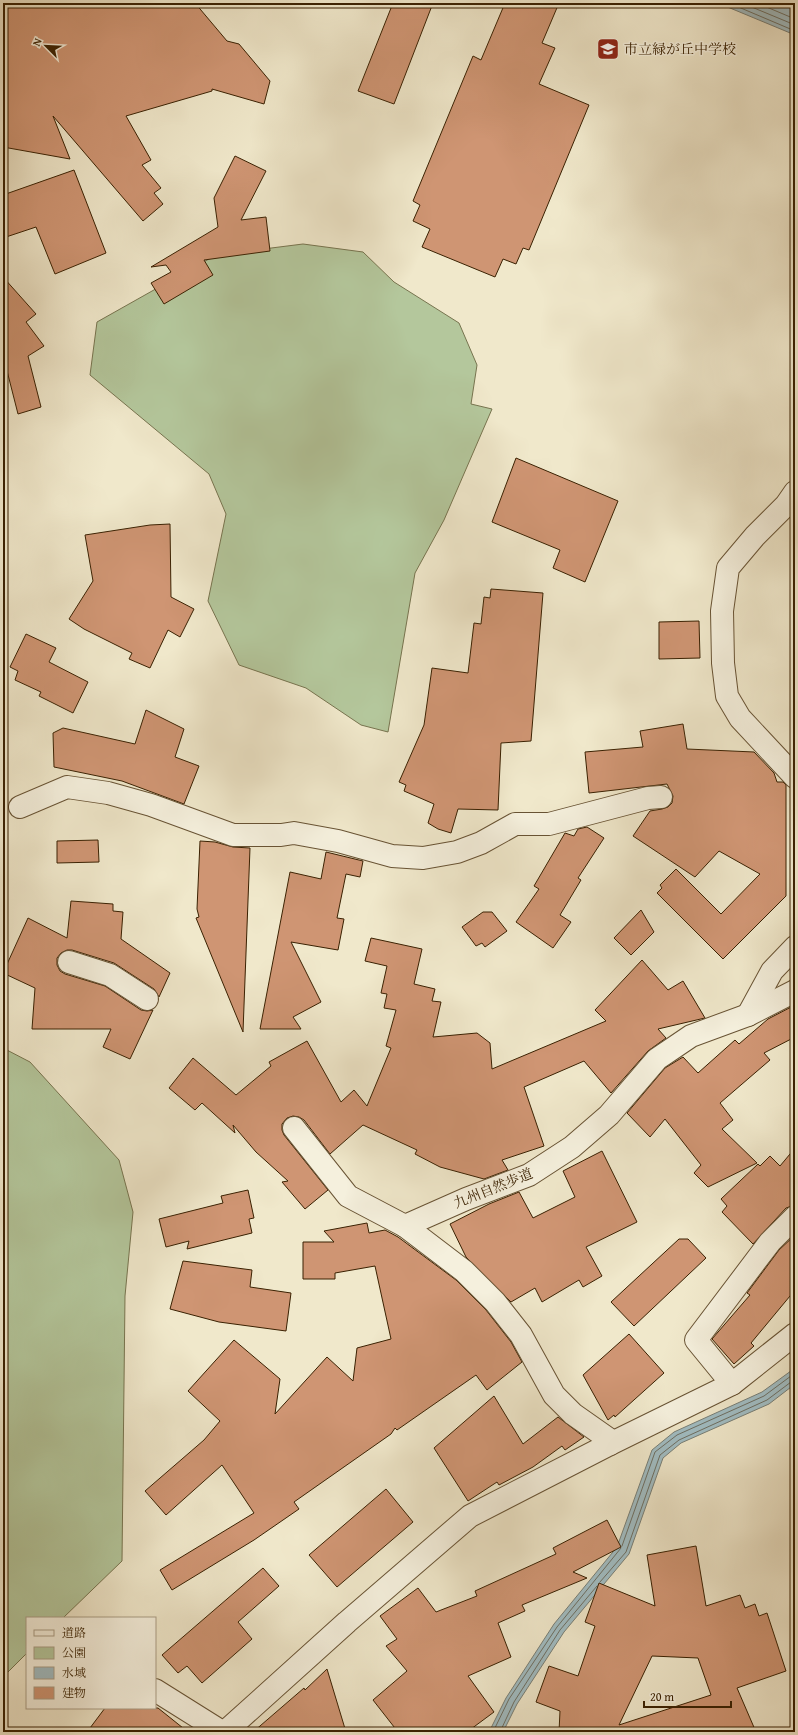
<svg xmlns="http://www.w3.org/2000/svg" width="798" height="1735" font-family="'Gentium Book Plus','Noto Serif JP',serif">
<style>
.green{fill:#b4c79c;stroke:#77744f}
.water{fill:#a1bdc3;stroke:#787f76}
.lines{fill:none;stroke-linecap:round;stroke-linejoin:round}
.shore{stroke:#6e6f62;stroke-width:1}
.building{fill:#cf9573;stroke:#3a2102;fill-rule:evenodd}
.minor-casing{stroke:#685334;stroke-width:24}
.minor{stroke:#f5f0dd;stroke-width:22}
.labels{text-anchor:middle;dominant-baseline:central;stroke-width:3;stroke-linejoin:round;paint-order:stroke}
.poi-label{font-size:14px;fill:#3a2102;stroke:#f5f0dd;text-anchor:start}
.street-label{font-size:14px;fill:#3a2102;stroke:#f5f0dd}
</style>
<rect width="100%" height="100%" fill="#f0e8cb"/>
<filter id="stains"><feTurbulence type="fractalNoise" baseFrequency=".005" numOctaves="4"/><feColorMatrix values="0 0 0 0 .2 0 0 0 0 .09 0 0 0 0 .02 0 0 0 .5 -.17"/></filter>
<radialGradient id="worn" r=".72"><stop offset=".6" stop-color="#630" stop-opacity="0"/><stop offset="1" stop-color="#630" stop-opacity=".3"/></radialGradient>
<!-- green -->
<g class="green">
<path d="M303,244L363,252L394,282L459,323L477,365L471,404L492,409L444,520L415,573L388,732L361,725L306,688L239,665L208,601L226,514L209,474L90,375L97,322L216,255Z"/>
<path d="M3,1048L30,1062L119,1160L133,1212L125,1296L122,1561L63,1618H27V1653L3,1677Z"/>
</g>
<!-- water -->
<g class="water">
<path d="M718,3H795V35Z"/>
<path d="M795,1368V1384L769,1404L681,1443L663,1458L629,1554L564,1632L517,1704L503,1732H489L506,1698L554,1624L617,1547L652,1450L674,1432L762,1392Z"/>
</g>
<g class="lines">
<!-- shore -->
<g class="shore">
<path d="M729,3L795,31"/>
<path d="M742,3L795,25"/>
<path d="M757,3L795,19"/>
<path d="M622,1546L655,1452L677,1435L764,1396L795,1373"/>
<path d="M600,1582L626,1552L660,1455L679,1440L767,1400L791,1382L795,1381"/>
<path d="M493,1732L509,1699L557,1627L621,1548"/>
<path d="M500,1732L514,1702L560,1630L597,1586"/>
</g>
</g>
<!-- building -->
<g class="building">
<path d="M3,3H195L227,41L239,44L270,81L264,104L212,89V91L126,116L151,160L142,165L161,188L154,193L163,204L143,221L53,116L70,159L3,147Z"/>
<path d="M393,3H433L394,104L358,91Z"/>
<path d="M505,3H559L542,43L555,48L539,84L589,105L529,250L523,248L516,264L503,259L495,277L422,247L430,229L413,221L420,205L413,201L473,56L481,60Z"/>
<path d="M235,156L266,171L241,220L266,217L270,251L204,260L213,275L164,304L151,283L171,272L166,265L151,267L218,227L214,198Z"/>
<path d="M74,170L106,253L55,274L36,227L3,238V195Z"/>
<path d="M3,277L36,314L26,322L44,346L28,356L41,407L18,414L3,355Z"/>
<path d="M516,458L618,501L585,582L553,568L560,550L492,522Z"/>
<path d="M170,524L171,597L194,609L180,637L168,630L150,668L129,659L132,653L84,629L69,619L93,581L85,535L150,525Z"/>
<path d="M491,589L543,593L531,741L501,743L498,810L458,809L451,833L438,829L428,823L434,804L404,791L406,785L399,782L424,725L432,668L468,673L474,623L481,624L484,597L490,598Z"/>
<path d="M699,621L700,658L659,659V622Z"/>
<path d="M26,634L56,648L49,662L88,682L73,713L39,696L41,692L15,680L18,671L10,667Z"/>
<path d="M146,710L184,729L175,757L199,766L184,804L122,781L54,767L53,733L63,728L135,744Z"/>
<path d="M683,724L687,749L754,752L774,773L777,782H783L786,785V896L723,959L657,893L662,888L660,885L676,869L721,914L760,874L719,851L695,877L633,836L650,811L662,809L668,807L672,803L673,796L667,784L589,793L585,752L643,747L640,731Z"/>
<path d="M587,827L604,838L578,878L581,880L560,915L571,922L553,948L516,922L539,889L534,886L565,833L574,836L578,829Z"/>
<path d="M98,840L99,862L57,863V841Z"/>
<path d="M200,841L215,842L233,847L250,848L243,1032L196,918L199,917L197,909Z"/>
<path d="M326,852L363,861L360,877L346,874L337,918L344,919L338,950L291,942L321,1002L293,1017L301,1029H260L290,872L321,879Z"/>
<path d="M71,901L113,904V911L123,912L121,939L170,973L159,997L154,989L114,963L72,950H67L61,953L57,958V965L60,971L65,974L105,986L141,1010L147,1011L153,1010L130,1059L103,1047L111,1029H32L35,988L3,973L28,918L67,938Z"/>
<path d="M641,910L654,932L631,955L614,938Z"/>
<path d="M483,912H492L507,931L485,947L482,943L476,946L462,927Z"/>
<path d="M371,938L422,949L414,984L435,989L432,1001L441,1002L433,1037L477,1033L490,1043L492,1069L606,1021L595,1010L642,960L668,990L683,981L705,1018L658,1029L666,1038L648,1051L611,1093L584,1061L524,1087L544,1146L502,1160L508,1170L484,1179L440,1167L415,1154L417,1150L363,1125L330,1154L304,1120L299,1117L293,1116L287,1118L282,1124V1130L284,1135L328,1190L305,1209L282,1182L288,1181L256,1152L233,1125L235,1133L202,1103L195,1110L169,1088L193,1058L236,1095L271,1066L269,1062L307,1041L341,1102L354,1090L367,1106L391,1048L386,1046L396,1010L384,1008L387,994L381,993L387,966L365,961Z"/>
<path d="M795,1005V1037L764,1053L770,1060L720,1103L733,1120L722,1129L757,1163L708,1187L694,1173L701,1165L665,1119L650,1137L627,1113L665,1068L683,1057L698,1073L735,1040L739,1044L768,1019Z"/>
<path d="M795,1148V1205L786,1208L753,1244L722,1212L727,1206L721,1199L758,1164L760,1166L770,1156L780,1166Z"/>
<path d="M602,1151L637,1222L586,1247L602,1276L583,1287L579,1280L542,1302L535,1288L511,1302L466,1257L450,1224L489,1204L519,1192L533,1218L575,1197L563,1171Z"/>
<path d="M248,1190L254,1218L249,1219L252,1233L187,1249L189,1241L166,1247L159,1219L223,1203L221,1196Z"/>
<path d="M367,1223L369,1233L385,1230L398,1237L456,1280L486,1310L511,1342L522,1362L487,1390L476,1375L397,1430L395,1428L391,1434L294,1502L299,1509L254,1540L172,1590L160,1570L254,1513L222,1465L166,1515L145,1491L204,1440L220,1421L188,1391L234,1340L280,1379L275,1414L327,1357L353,1381L357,1348L391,1339L375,1266L335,1273V1279H303V1242H334L324,1231Z"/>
<path d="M795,1235V1290L751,1343L754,1346L734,1364L712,1339L750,1295L747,1293L779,1250Z"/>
<path d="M679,1239H688L706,1258L634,1326L611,1302Z"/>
<path d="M183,1261L252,1270L250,1287L291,1293L286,1331L219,1322L170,1309Z"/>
<path d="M629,1334L664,1373L615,1417L614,1415L608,1420L583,1375Z"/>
<path d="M494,1396L523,1444L558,1417L584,1437L565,1450L562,1446L533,1467L499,1485L497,1482L468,1501L434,1448Z"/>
<path d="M386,1489L413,1522L337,1587L309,1555Z"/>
<path d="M607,1520L621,1547L573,1572L587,1578L522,1605L525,1611L498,1623L511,1657L468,1676L494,1712L467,1732H398L373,1700L407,1671L386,1646L397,1639L380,1616L418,1588L436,1612L477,1596L475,1591L556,1554L553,1548Z"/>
<path d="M696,1546L706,1606L740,1595L745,1608L755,1604L759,1616L767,1613L786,1671L737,1688L756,1732H559L560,1711L536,1702L549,1666L578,1676L595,1626L585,1622L599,1583L655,1606L647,1555ZM652,1656L698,1658L711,1695L619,1725Z"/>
<path d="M263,1568L279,1586L238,1622L252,1639L202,1683L187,1666L178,1673L162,1655Z"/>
<path d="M327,1669L346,1732H253L304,1688L305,1690Z"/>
<path d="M105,1708H158L188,1732H87Z"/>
</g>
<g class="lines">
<!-- minor casing -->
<g class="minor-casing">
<g id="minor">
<path d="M795,492L786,505L755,536L728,568L722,611L723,663L727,696L740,718L795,777"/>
<path d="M20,807L67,787L108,793L151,805L233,835H281L294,833L338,841L392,856L423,858L457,852L481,843L515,824H549L648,798L661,797"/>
<path d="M69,962L110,975L147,999"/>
<path d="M748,1015L772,971L795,947"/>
<path d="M294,1128L348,1196L405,1226L466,1199L529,1175L572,1147L609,1115L657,1059L691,1036L748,1015L795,991"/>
<path d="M405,1226L464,1271L495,1302L521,1335L554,1395L573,1414L610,1440V1444"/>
<path d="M732,1384L696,1340L770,1242L795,1217"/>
<path d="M155,1690L222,1732"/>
<path d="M225,1732L347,1622L470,1516L610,1444L732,1384L795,1334"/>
</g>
</g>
<!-- minor -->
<use href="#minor" class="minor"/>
</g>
<!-- icons -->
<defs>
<g id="school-square" transform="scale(1.15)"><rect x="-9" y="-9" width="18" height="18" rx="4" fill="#8f2418" stroke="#f5f0dd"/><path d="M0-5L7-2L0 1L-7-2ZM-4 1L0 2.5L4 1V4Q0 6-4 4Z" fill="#fff"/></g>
</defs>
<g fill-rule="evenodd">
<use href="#school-square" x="608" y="49"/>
</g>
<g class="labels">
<!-- poi labels -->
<g class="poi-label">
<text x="624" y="49">市立緑が丘中学校</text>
</g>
<!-- street labels -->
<g class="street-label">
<text transform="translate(493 1188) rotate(-22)">九州自然歩道</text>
</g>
</g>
<!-- margin -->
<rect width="798" height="1735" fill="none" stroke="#f0e8cb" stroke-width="16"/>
<rect x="4" y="4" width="790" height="1727" fill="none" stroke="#3a2102" stroke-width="2"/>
<rect x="8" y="8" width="782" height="1719" fill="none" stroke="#3a2102"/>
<!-- legend -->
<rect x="26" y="1617" width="130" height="92" fill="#f5f0dd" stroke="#aa9d85"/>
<rect x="34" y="1630" width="20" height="6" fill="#f5f0dd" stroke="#aa9d85"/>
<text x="62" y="1637" font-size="12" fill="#3a2102">道路</text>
<rect x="34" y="1647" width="20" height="12" fill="#b4c79c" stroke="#aa9d85"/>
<text x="62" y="1657" font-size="12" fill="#3a2102">公園</text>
<rect x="34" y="1667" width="20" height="12" fill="#a1bdc3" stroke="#aa9d85"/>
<text x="62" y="1677" font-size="12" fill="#3a2102">水域</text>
<rect x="34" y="1687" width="20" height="12" fill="#cf9573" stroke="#aa9d85"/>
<text x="62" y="1697" font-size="12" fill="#3a2102">建物</text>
<!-- north arrow -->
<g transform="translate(46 46) rotate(294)" stroke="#f5f0dd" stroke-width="3" paint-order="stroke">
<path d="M0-3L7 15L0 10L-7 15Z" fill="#3a2102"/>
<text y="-6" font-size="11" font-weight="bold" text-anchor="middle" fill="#3a2102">N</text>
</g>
<!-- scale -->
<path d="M644 1701v6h87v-6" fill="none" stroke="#3a2102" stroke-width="2"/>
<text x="650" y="1701" font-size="12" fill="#3a2102" stroke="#f5f0dd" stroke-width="3" paint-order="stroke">20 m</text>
<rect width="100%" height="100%" filter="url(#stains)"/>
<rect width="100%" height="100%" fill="url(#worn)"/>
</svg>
